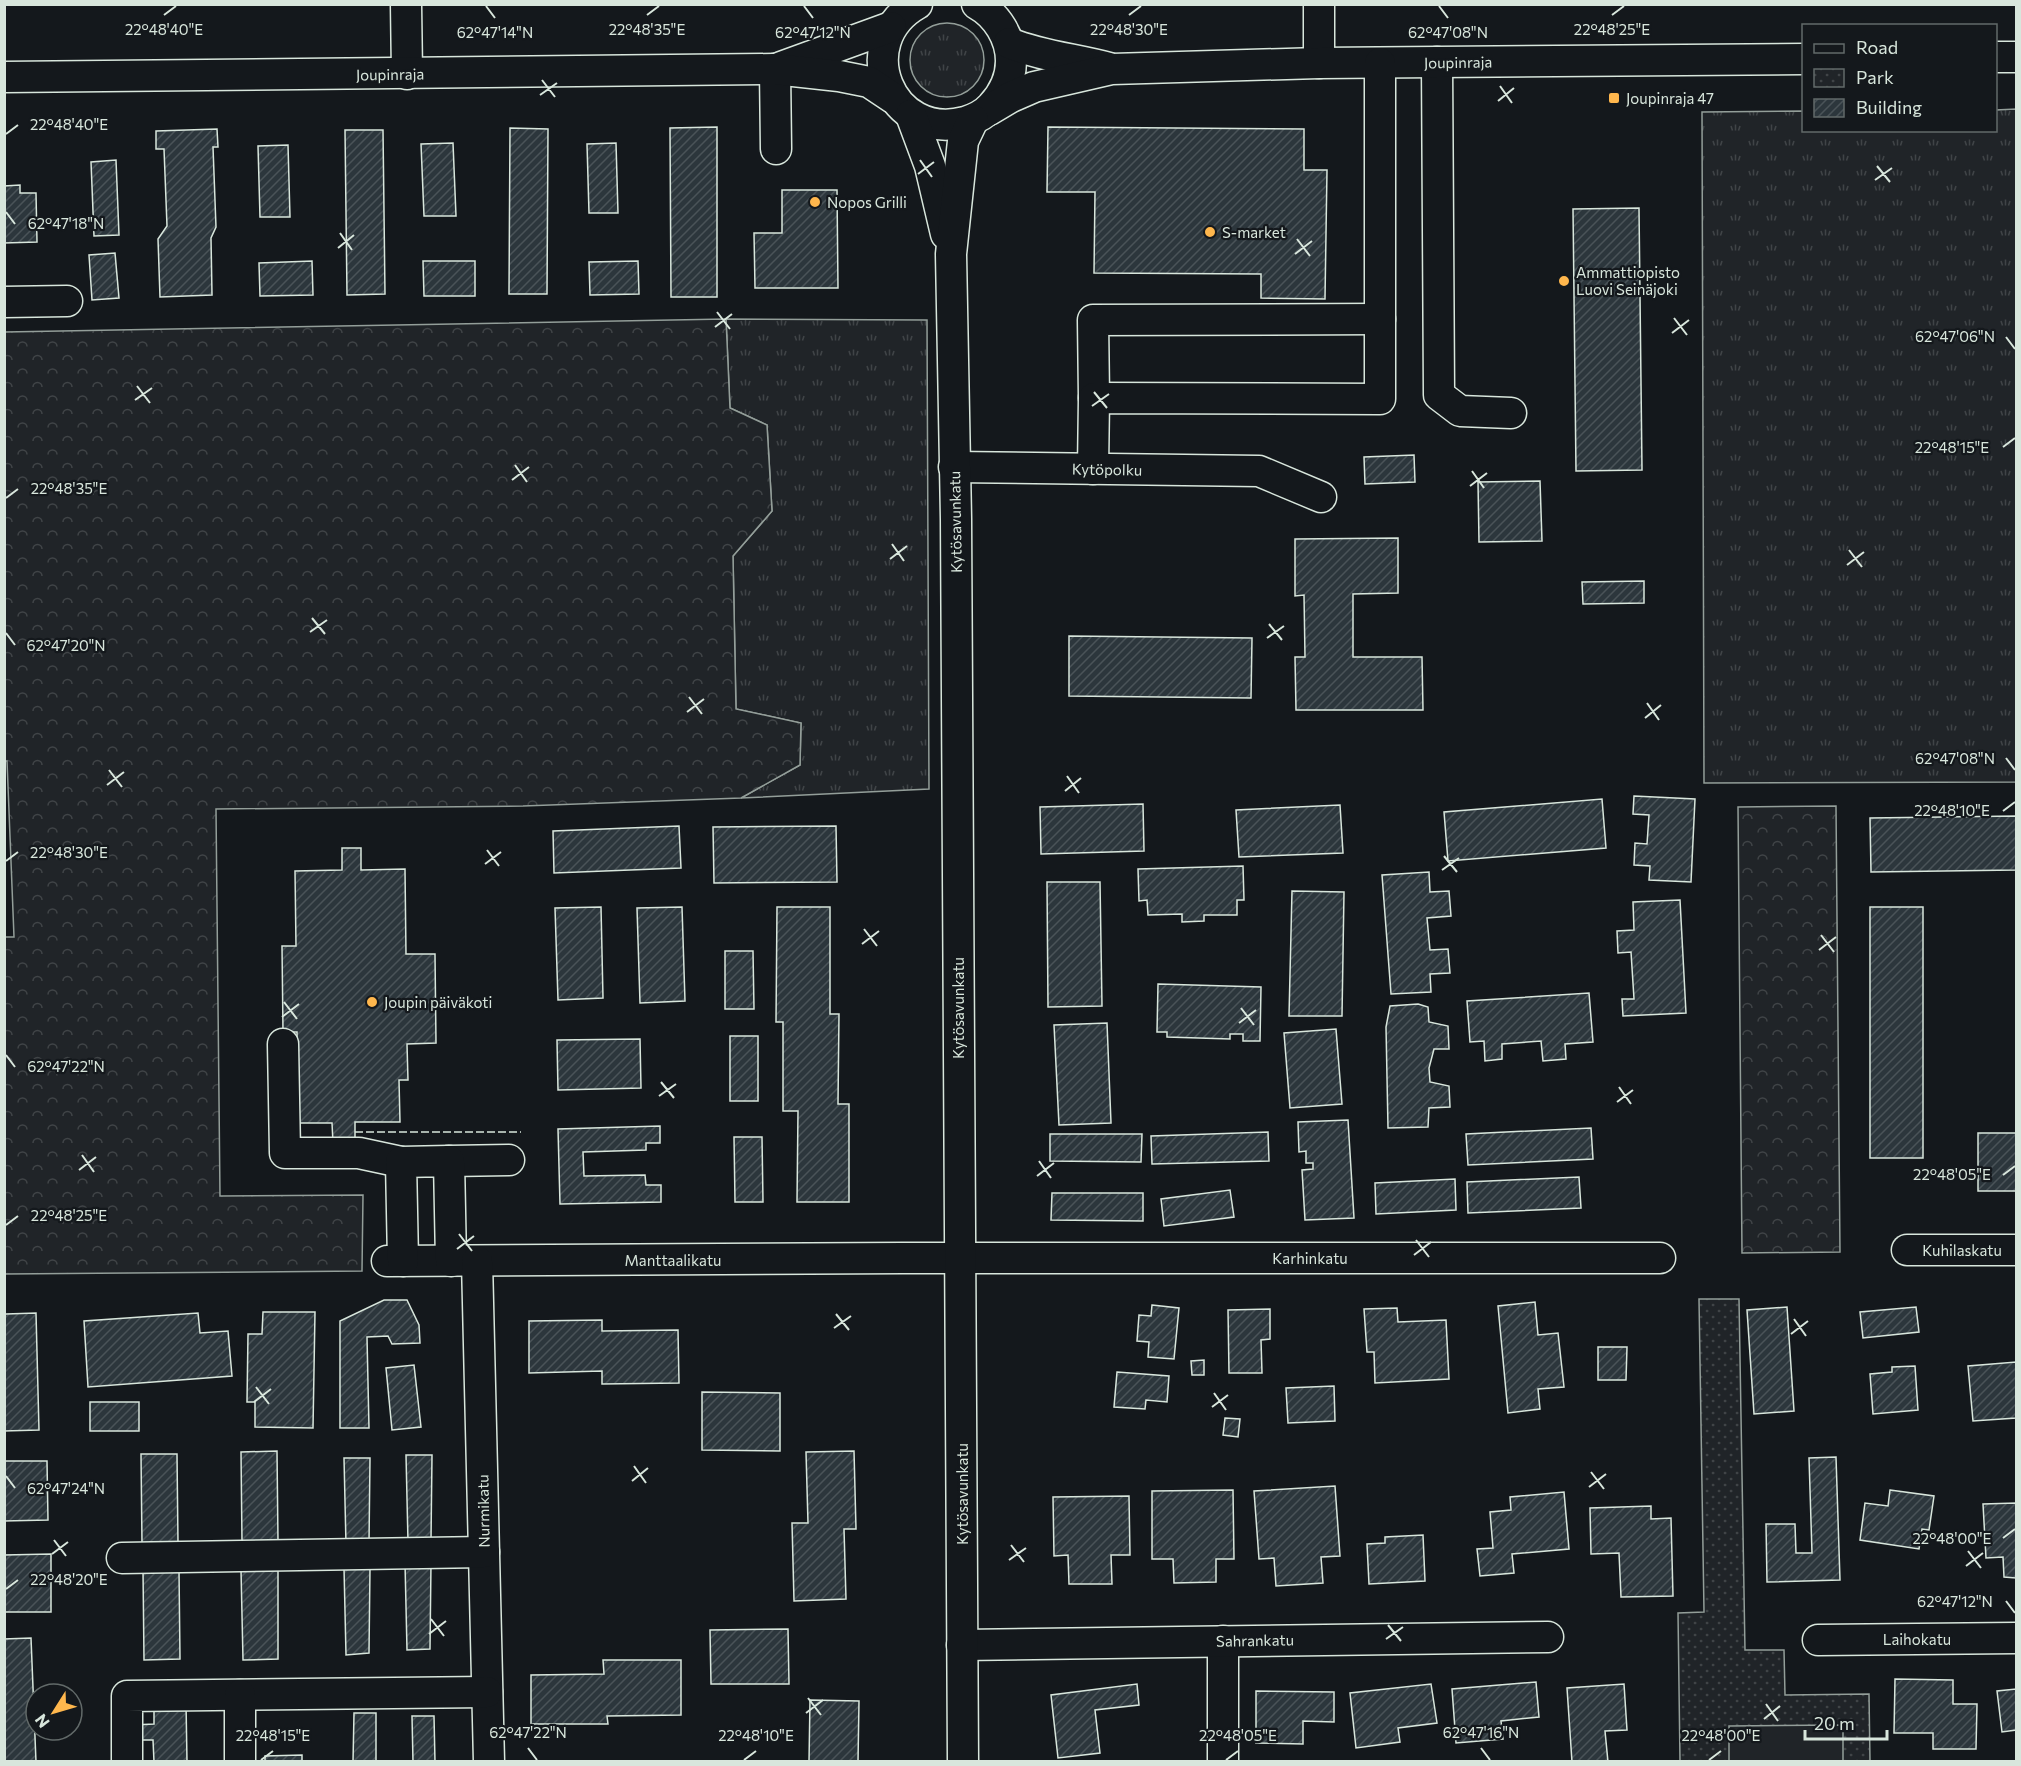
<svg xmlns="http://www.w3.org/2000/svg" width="2021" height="1766" font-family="Commissioner,sans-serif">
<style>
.grass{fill:url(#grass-tufts);stroke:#939e99;stroke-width:1.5}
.forest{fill:url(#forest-crowns);stroke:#939e99;stroke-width:1.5}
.park{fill:url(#park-dots);stroke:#939e99;stroke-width:1.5}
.garden{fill:#202428;stroke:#939e99;stroke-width:1.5}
.building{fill:url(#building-hatch);stroke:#d8e6dc;stroke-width:1.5}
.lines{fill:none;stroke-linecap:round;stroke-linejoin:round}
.minor-casing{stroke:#d8e6dc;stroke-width:33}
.minor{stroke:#14181c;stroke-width:30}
.fence{stroke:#d8e6dc;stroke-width:1.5;stroke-dasharray:8 3;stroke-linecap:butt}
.ticks{fill:none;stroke:#d8e6dc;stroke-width:2}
.poi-dot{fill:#ffb74d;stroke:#14181c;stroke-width:2}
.labels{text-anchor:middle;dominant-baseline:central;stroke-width:4.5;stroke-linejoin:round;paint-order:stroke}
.street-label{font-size:15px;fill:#d8e6dc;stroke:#14181c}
.poi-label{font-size:15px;fill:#d8e6dc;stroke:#14181c;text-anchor:start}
.ticks-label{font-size:15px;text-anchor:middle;fill:#d8e6dc;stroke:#14181c;stroke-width:4.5;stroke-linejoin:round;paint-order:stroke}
</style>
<defs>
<pattern id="grass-tufts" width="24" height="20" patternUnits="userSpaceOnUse" patternTransform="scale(1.5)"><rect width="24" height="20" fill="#202428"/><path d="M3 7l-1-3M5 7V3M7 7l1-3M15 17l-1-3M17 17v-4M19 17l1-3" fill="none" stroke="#404447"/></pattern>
<pattern id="forest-crowns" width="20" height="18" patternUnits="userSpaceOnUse" patternTransform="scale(1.5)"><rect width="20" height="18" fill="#202428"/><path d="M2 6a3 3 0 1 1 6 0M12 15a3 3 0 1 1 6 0" fill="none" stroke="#404447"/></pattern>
<pattern id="park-dots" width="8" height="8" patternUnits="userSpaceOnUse" patternTransform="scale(1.5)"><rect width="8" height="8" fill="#202428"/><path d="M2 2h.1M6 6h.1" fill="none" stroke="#404447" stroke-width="1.8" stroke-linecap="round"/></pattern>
<pattern id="building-hatch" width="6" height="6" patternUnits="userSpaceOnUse" patternTransform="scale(1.5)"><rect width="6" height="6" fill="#2c363c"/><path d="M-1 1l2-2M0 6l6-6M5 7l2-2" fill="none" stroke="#4a5358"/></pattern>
</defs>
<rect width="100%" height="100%" fill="#14181c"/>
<!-- grass -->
<g class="grass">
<circle cx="947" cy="60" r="37"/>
<path d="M2016,109V782L1704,783L1702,112L1803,111L1804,130H1996V110Z"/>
<path d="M726,319L927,320L929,789L741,798L800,765L801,723L736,709L733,556L772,511L767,425L730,408Z"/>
</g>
<!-- forest -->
<g class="forest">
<path d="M726,319L730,408L767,425L772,511L733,556L736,709L801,723L800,765L741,798L523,806L216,809L220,1196L363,1195L362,1271L5,1274L4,937H14L7,761H4L5,332Z"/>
<path d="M1836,806L1840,1252L1742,1253L1738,807Z"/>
</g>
<!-- park -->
<path class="park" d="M1699,1299H1739L1745,1650H1784L1785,1695L1869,1694L1870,1761H1680L1678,1613L1704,1612Z"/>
<!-- garden -->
<path class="garden" d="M1843,1725V1761H1729V1726Z"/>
<!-- building -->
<g class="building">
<path d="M717,127V297H671L670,128Z"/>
<path d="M1048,127L1304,129V170H1327L1325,299L1261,298V274L1094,273L1095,192H1047Z"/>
<path d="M510,128L548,129L547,294H509Z"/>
<path d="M217,129L218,147H213L216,227L211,238L212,295L160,297L158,239L167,226L164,149H156V131Z"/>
<path d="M345,130H383L385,294L347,295Z"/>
<path d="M453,143L456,216H424L421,144Z"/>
<path d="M616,143L618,213H589L587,144Z"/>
<path d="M288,145L290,217H260L258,146Z"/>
<path d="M116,160L119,235L94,236L91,162Z"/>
<path d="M20,185V193H36L37,242L4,243V186Z"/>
<path d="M782,190H837L838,288H755L754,233H782Z"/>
<path d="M1639,208L1642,470L1576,471L1573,209Z"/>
<path d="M115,253L119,298L92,300L89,255Z"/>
<path d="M312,261L313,295L260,296L259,263Z"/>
<path d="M423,261H475V296H424Z"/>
<path d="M638,261L639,294L590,295L589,262Z"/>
<path d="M1414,455L1415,482L1365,484L1364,457Z"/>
<path d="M1540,481L1542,541L1479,542L1478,482Z"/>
<path d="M1398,538V593L1353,594V657H1422L1423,710H1296L1295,657H1305L1304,595L1295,596V539Z"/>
<path d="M1644,581V603L1583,604L1582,582Z"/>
<path d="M1069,636L1252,638L1251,698L1069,696Z"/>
<path d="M1634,796L1695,799L1691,882L1649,880L1650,866L1634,865L1635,843L1647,844L1649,815L1633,814Z"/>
<path d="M1602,799L1606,848L1448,861L1444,812Z"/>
<path d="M1143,804L1144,851L1041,854L1040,807Z"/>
<path d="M1340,805L1343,853L1239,857L1236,810Z"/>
<path d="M2016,816V870L1871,872L1870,818Z"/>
<path d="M679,826L681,868L554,873L553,831Z"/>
<path d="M836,826L837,882L714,883L713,827Z"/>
<path d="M342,848H361V870L405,869L406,954H435L436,1043L407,1044L408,1080H399L400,1122H355V1143H333L332,1123H298L297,1032H283L282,946H296L295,871L342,870Z"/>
<path d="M1243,866L1244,900H1237V915H1204V921L1182,922V914L1148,915L1147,900L1139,901L1138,869Z"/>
<path d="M1429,872L1430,892L1449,891L1451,916L1427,918L1430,950L1448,949L1450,973L1430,974L1431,992L1391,994L1382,875Z"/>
<path d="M1047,882H1100L1102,1006L1048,1007Z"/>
<path d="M1292,891L1344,892L1342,1016H1289Z"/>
<path d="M1680,900L1686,1013L1623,1016L1622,999H1634L1631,952L1618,953L1617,931L1634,930L1633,902Z"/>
<path d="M601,907L603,998L558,1000L555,908Z"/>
<path d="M682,907L685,1001L640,1003L637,908Z"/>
<path d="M777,907H830V1014H839L838,1104H849V1202H797L798,1111H783V1022H776Z"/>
<rect x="1870" y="907" width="53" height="251"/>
<path d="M725,951H753L754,1009H725Z"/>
<path d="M1158,984L1261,987L1260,1041H1243V1034H1230V1039L1167,1037V1032H1157Z"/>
<path d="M1589,993L1593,1042L1565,1044L1566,1059L1543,1061L1541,1041L1502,1044V1059L1485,1061L1484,1041L1470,1042L1467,1001Z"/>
<path d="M1418,1004L1428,1007L1429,1022L1448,1026L1449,1049H1434L1429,1068L1430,1082L1449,1086L1450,1107L1429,1108L1428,1127L1388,1128L1386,1027L1390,1006Z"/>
<path d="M1107,1023L1111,1123L1059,1125L1054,1025Z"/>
<path d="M1336,1029L1342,1104L1290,1108L1284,1033Z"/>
<rect x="730" y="1036" width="28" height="65"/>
<path d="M640,1039L641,1088L558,1090L557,1040Z"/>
<path d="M1348,1120L1354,1218L1305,1220L1302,1170L1313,1169V1163H1306V1151L1299,1152L1298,1122Z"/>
<path d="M660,1126V1143H646V1150L583,1152L584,1176L645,1175L646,1185H661V1202L560,1204L558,1129Z"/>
<path d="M1591,1128L1593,1159L1468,1165L1466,1134Z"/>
<path d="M1268,1132L1269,1161L1152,1164L1151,1136Z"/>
<rect x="1978" y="1133" width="38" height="58"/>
<path d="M1050,1134H1142L1141,1162L1050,1161Z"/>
<path d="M734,1137H762L763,1202H735Z"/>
<path d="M1579,1177L1581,1208L1468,1213L1467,1182Z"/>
<path d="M1455,1179L1456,1210L1376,1214L1375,1183Z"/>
<path d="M1230,1190L1234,1217L1164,1226L1161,1199Z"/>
<path d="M1052,1193H1143V1221L1051,1220Z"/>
<path d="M384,1300H407L419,1325L420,1343L392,1344L388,1336L367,1337L369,1428H340V1321Z"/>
<path d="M1535,1302L1538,1335L1558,1333L1564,1387L1538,1389L1540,1409L1508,1413L1498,1306Z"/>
<path d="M1152,1305L1179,1308L1174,1359L1148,1357L1149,1342L1137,1341L1139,1315L1151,1316Z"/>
<path d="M1787,1307L1794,1411L1754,1414L1747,1310Z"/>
<path d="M1916,1307L1919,1332L1863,1338L1860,1312Z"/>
<path d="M1397,1308L1398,1322L1446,1320L1449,1379L1375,1383L1374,1352H1367L1364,1309Z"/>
<path d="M1270,1309V1339L1261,1340L1262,1373H1229L1228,1310Z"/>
<path d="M263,1312H315L313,1428L255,1427V1402H247L248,1334H262Z"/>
<path d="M36,1313L39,1430L4,1431V1315L6,1314Z"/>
<path d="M198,1313L200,1333L228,1331L232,1376L88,1387L84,1321Z"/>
<path d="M602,1320V1331L678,1330L679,1383L602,1384V1371L529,1373V1321Z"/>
<path d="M1598,1347H1627L1626,1380H1598Z"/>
<path d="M1204,1360V1375H1192L1191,1361Z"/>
<path d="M2016,1362V1418L1973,1421L1968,1366Z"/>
<path d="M414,1365L421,1427L392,1430L386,1368Z"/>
<path d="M1915,1366L1918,1410L1873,1414L1870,1374L1892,1372V1367Z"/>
<path d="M1117,1372L1169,1376L1167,1402L1146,1400L1145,1409L1114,1407Z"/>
<path d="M1334,1386L1335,1421L1288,1423L1286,1388Z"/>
<path d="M702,1392L780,1393V1451L702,1450Z"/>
<rect x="90" y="1402" width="49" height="29"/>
<path d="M1225,1418L1240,1419L1238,1437L1223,1435Z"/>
<path d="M277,1451L278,1541L242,1542L241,1452Z"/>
<path d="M854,1451L856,1529H844L846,1599L794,1601L792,1523H808L806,1452Z"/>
<path d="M141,1454H177L178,1543L142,1544Z"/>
<path d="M406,1455H432L431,1541L408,1542Z"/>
<path d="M1836,1457L1840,1580L1767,1582L1766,1524H1795L1796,1553H1812L1809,1458Z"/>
<path d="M344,1458H370L369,1544L346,1545Z"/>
<path d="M4,1461H47L48,1520L4,1521Z"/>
<path d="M1335,1486L1340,1556L1321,1557L1323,1583L1276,1586L1274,1558L1259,1559L1254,1491Z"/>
<path d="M1233,1490L1234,1559H1216V1582L1174,1583L1173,1559H1152V1491Z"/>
<path d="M1890,1490L1934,1496L1929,1530L1922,1529L1919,1549L1860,1540L1865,1503L1888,1506Z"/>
<path d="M1564,1492L1569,1549L1512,1554L1514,1573L1480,1576L1477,1549L1493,1548L1490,1512L1511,1510L1510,1497Z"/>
<path d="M1129,1496L1130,1555H1111L1112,1584H1069L1068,1555L1054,1556L1053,1497Z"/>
<path d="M2016,1503V1578L2004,1577L2003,1557L1986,1558L1983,1504Z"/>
<path d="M1651,1506V1519L1671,1518L1673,1596L1621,1597L1619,1553L1591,1554L1590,1508Z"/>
<path d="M1423,1535L1425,1581L1369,1584L1367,1544L1385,1543V1537Z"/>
<path d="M51,1554V1612H4V1555Z"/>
<path d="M405,1563H431L430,1649L407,1650Z"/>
<path d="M344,1568H370L369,1653L346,1655Z"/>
<path d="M143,1570H179L180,1659L144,1660Z"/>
<path d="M241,1570H278V1659L243,1660Z"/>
<path d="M788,1629L789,1684H711L710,1630Z"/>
<path d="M31,1638L36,1762H4V1639Z"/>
<path d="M603,1660H681V1715L607,1716L608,1724H531V1675L604,1674Z"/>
<path d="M1895,1679L1953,1680V1704H1977L1976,1749H1933V1733H1894Z"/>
<path d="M1536,1682L1539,1717L1501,1721L1503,1739L1456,1743L1452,1689Z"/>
<path d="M1137,1684L1139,1705L1095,1710L1100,1753L1058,1758L1051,1695Z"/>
<path d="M1431,1684L1437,1723L1398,1728L1400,1742L1356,1748L1350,1693Z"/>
<path d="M1624,1684L1627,1730L1605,1731L1608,1762H1572L1567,1688Z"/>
<path d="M2016,1689V1730L2002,1732L1997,1691Z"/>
<path d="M1256,1691L1334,1692V1722L1303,1721V1744L1256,1743Z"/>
<path d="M810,1700L859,1701L858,1762H809Z"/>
<path d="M186,1702L187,1762H154L153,1740H133V1725L154,1724V1703Z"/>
<path d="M354,1713H376V1762H353Z"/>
<path d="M412,1716H434L435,1762H413Z"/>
<path d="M302,1755V1762H265V1756Z"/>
</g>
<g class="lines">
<!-- minor casing -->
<g class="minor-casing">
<g id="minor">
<path d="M406,4L407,74"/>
<path d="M917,4C850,42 890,142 965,122C975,119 985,114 992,106C1003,94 1011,78 1011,61C1011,38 997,15 977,4"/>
<path d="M1009,43C1041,56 1076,59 1109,68"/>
<path d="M1996,57H2016"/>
<path d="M1437,62L1439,395L1460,411L1511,413"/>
<path d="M1319,63V4"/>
<path d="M781,67L891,27"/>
<path d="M775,69L776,149"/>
<path d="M4,77L775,69L839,76L869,82L893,98"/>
<path d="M989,110L1011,97L1034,87L1112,69L1319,63L1804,59"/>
<path d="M911,115L930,166L946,234"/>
<path d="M4,302L67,301"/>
<path d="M1094,398L1093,320L1380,319"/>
<path d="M954,467L1259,471L1321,497"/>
<path d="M1093,469L1094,398L1380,399V63"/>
<path d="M283,1044L285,1153H359L401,1162"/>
<path d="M449,1161L509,1160"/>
<path d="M1907,1250H2016"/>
<path d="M387,1261L903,1258H1660"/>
<path d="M403,1261L401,1162L449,1161L451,1261"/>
<path d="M477,1261L489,1762"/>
<path d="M122,1558L484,1552"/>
<path d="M1818,1640L2016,1638"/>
<path d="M1223,1641V1762"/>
<path d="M962,1645L1548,1637"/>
<path d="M127,1762V1696L487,1692"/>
<path d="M240,1762V1695"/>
<path d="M963,1762L956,519L951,254L963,141L973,120"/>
</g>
</g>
<!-- minor -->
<use href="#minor" class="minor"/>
<!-- fence -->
<path class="fence" d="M355,1132H521"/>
</g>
<!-- ticks -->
<path class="ticks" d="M486,6L495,18M804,6L813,18M1439,6L1448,18M164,15L176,6M647,15L659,6M1129,15L1141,6M1612,15L1624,6M542,80L555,97M1500,86L1512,103M540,95L557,83M1498,101L1514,88M6,134L18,125M920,160L932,177M1877,166L1890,182M918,174L934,162M1875,180L1892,168M6,212L15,224M340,233L352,250M1297,239L1310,256M338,248L354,235M1295,254L1312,241M717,312L730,329M1674,318L1687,335M715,327L732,314M1672,333L1689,320M2006,337L2015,349M137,386L150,403M1094,392L1107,408M135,400L152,388M1092,406L1109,394M2003,447L2015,438M515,465L527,482M1472,471L1484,488M512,480L529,467M1470,486L1487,473M6,498L18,489M892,544L904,561M1849,550L1862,567M890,559L907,546M1847,565L1864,552M312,618L325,634M1269,624L1282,640M310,632L327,620M6,633L15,645M1267,638L1284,626M689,697L702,714M1647,703L1659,720M687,712L704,699M1645,718L1661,705M2006,758L2015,770M109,770L122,787M1067,776L1079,793M107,785L124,772M1065,791L1081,778M2003,811L2015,802M487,850L499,866M1444,856L1457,872M6,861L18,852M485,864L501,852M1442,870L1459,858M864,929L877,946M1821,935L1834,952M862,944L879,931M1819,950L1836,937M284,1002L297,1019M1241,1008L1254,1025M282,1017L299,1004M1239,1023L1256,1010M6,1055L15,1067M661,1082L674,1098M1619,1087L1631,1104M659,1096L676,1084M1617,1102L1633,1090M82,1155L94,1172M1039,1161L1051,1178M79,1170L96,1157M2003,1175L2015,1166M1037,1176L1054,1163M6,1225L18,1216M459,1234L472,1251M1416,1240L1429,1257M457,1249L474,1236M1414,1255L1431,1242M836,1314L849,1330M1794,1319L1806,1336M834,1328L851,1316M1791,1334L1808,1321M256,1387L269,1404M1214,1393L1226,1410M254,1402L271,1389M1212,1407L1228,1395M634,1466L646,1483M1591,1472L1604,1489M6,1476L15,1488M632,1481L648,1468M1589,1487L1606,1474M2003,1538L2015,1529M54,1540L66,1556M1011,1545L1024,1562M1968,1551L1981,1568M52,1554L68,1542M1009,1560L1026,1548M1966,1566L1983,1553M6,1589L18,1580M2006,1601L2015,1613M431,1619L444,1636M1388,1625L1401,1641M429,1634L446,1621M1386,1639L1403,1627M808,1698L821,1715M1766,1704L1778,1721M806,1713L823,1700M1764,1719L1780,1706M528,1748L537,1760M1481,1748L1490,1760M261,1760L273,1751M744,1760L756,1751M1226,1760L1238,1751M1709,1760L1721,1751"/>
<!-- markers -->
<g class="poi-dot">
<rect x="1608" y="92" width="12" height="12" rx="3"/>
<circle cx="815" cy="202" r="6"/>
<circle cx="1210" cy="232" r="6"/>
<circle cx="1564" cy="281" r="6"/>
<circle cx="372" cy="1002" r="6"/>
</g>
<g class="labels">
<!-- street labels -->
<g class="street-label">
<text transform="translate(1458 62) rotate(-1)">Joupinraja</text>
<text transform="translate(390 74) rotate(-1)">Joupinraja</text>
<text transform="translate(1107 469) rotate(1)">Kytöpolku</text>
<text transform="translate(955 522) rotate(-91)">Kytösavunkatu</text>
<text transform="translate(958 1008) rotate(-90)">Kytösavunkatu</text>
<text x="1962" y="1250">Kuhilaskatu</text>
<text x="1310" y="1258">Karhinkatu</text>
<text x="673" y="1260">Manttaalikatu</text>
<text transform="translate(962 1494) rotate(-90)">Kytösavunkatu</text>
<text transform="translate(483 1511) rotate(-91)">Nurmikatu</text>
<text x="1917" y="1639">Laihokatu</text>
<text transform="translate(1255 1640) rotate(-1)">Sahrankatu</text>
</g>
<!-- poi labels -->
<g class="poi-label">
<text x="1626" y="98">Joupinraja 47</text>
<text x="827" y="202">Nopos Grilli</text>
<text x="1222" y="232">S-market</text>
<text x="1576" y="272">Ammattiopisto<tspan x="1576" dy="17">Luovi Seinäjoki</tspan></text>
<text x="384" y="1002">Joupin päiväkoti</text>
</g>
</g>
<g class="ticks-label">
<text x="164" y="35">22°48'40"E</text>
<text x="647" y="35">22°48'35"E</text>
<text x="1129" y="35">22°48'30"E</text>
<text x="1612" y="35">22°48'25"E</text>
<text x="495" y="38">62°47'14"N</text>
<text x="813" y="38">62°47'12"N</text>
<text x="1448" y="38">62°47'08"N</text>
<text x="69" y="130">22°48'40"E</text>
<text x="66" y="229">62°47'18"N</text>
<text x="1955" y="342">62°47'06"N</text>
<text x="1952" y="453">22°48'15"E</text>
<text x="69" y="494">22°48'35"E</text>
<text x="66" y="651">62°47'20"N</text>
<text x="1955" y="764">62°47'08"N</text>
<text x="1952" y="816">22°48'10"E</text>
<text x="69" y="858">22°48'30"E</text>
<text x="66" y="1072">62°47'22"N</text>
<text x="1952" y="1180">22°48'05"E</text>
<text x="69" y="1221">22°48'25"E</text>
<text x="66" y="1494">62°47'24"N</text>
<text x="1952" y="1544">22°48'00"E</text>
<text x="69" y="1585">22°48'20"E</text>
<text x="1955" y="1607">62°47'12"N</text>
<text x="528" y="1738">62°47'22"N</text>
<text x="1481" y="1738">62°47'16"N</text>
<text x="273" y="1741">22°48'15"E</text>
<text x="756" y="1741">22°48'10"E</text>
<text x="1238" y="1741">22°48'05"E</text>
<text x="1721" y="1741">22°48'00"E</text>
</g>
<!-- border -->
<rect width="2021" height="1766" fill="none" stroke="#d8e6dc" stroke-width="12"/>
<!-- legend -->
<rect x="1802" y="24" width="195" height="108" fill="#14181c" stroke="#626a69" stroke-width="1.5"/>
<rect x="1814" y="44" width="30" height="9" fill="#14181c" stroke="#626a69" stroke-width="1.5"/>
<text x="1856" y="54" font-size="18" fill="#d8e6dc">Road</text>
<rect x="1814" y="69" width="30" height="18" fill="url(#park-dots)" stroke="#626a69" stroke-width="1.5"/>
<text x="1856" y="84" font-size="18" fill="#d8e6dc">Park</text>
<rect x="1814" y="99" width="30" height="18" fill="url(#building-hatch)" stroke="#626a69" stroke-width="1.5"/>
<text x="1856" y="114" font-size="18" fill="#d8e6dc">Building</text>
<!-- north arrow -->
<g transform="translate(54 1712) rotate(233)"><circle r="28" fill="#14181c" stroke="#626a69" stroke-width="1.5"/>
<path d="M0-4.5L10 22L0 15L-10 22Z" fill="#ffb74d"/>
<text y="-9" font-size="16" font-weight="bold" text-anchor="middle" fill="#d8e6dc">N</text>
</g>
<!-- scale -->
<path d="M1805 1730v9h82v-9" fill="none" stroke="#d8e6dc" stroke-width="3"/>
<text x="1814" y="1730" font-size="18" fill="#d8e6dc" stroke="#14181c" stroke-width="4.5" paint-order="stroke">20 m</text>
</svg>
